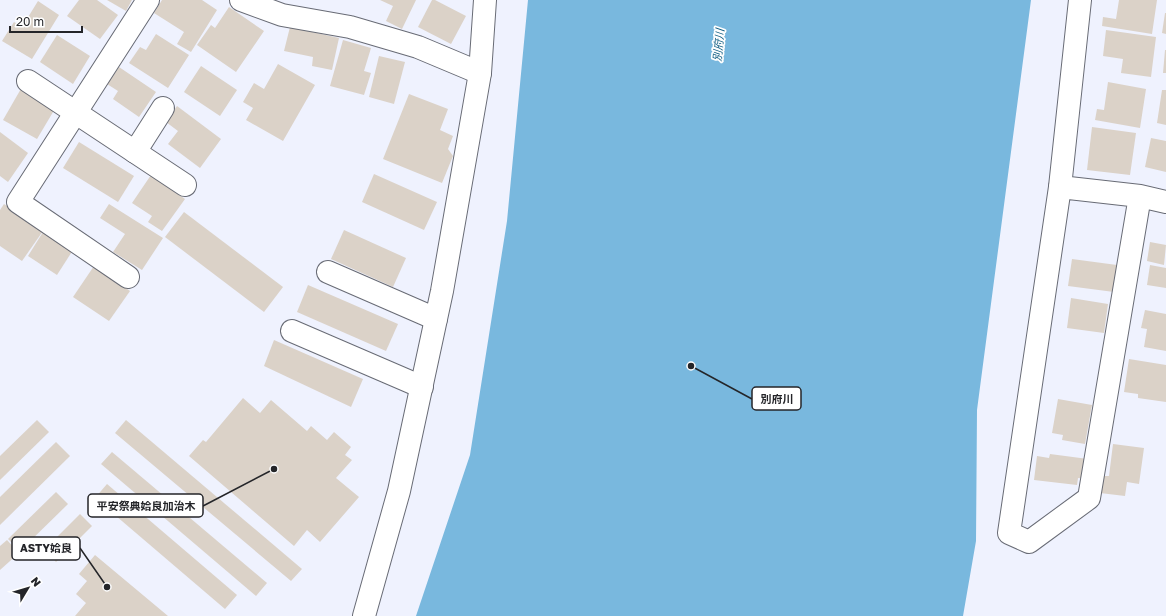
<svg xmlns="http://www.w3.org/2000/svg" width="1166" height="616" font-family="'Golos Text','Noto Sans JP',sans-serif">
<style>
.water{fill:#79b8de}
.building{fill:#dbd2c8}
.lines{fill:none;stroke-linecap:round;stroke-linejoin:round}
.minor-casing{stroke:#686b75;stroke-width:24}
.minor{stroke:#fff;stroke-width:22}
.labels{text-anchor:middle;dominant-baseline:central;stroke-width:3.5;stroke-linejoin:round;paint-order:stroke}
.water-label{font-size:11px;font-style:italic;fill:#0e5c81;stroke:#fff}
.leader{fill:none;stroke:#242529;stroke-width:1.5}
.callout-dot{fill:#242529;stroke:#fff;stroke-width:1.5}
.callout{fill:#fff;stroke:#242529;stroke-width:1.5}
.callout-label{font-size:11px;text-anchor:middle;font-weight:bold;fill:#242529}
</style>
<rect width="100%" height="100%" fill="#eff2fe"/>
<!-- water -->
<path class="water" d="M528,0H1031L977,410L976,541L963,616H416L470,455L507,221Z"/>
<!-- building -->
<g class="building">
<path d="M79,0H97L118,15L100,39L67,16Z"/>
<path d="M107,0H132L126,11Z"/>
<path d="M162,0H202L217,10L191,52L177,44L184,32L154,13Z"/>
<path d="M380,0H416L402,29L386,21L393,6Z"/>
<path d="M432,0H435L466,16L451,44L418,27Z"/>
<path d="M1119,0H1157L1152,34L1102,26L1103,17L1116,19Z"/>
<path d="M38,1L59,15L32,59L2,41L14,22L22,27Z"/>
<path d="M229,7L264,31L236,72L197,45L211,25L215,28Z"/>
<path d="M1165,13H1166V34L1162,33Z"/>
<path d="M290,27L339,38L332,70L312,66L313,57L284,51Z"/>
<path d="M1106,30L1156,37L1151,77L1121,73L1123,59L1103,56Z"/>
<path d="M156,34L189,55L168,88L129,63L140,47L146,50Z"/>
<path d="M57,35L90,56L73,84L40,62Z"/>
<path d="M343,40L371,48L364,71L371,73L364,95L330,86Z"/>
<path d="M1165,50H1166V73H1163Z"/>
<path d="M379,56L405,62L394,104L369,97Z"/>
<path d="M278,64L315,85L283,141L246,120L253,108L243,102L254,83L264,89Z"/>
<path d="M201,66L237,90L220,116L184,92Z"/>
<path d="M119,67L156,92L139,117L113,99L118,91L107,84Z"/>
<path d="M1108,82L1146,89L1140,128L1095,120L1097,109L1104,110Z"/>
<path d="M22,87L56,107L37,139L3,120Z"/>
<path d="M1162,90H1166V125L1157,123Z"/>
<path d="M409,94L448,109L440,130L453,136L448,149L453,156L442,183L383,159Z"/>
<path d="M177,106L221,139L200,168L168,144L178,131L166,122Z"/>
<path d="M1092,127L1136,133L1130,175L1087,170Z"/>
<path d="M0,132L28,153L8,182L0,176Z"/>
<path d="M1151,138L1166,141V172L1145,167Z"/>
<path d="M79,142L134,176L118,202L63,168Z"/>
<path d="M374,174L437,202L424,230L362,202Z"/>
<path d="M151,175L185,199L162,231L148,222L152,216L132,203Z"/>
<path d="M4,204L43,231L22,261L0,246V210Z"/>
<path d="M109,204L163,238L142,270L113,252L125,234L100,218Z"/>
<path d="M184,212L283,287L264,312L165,237Z"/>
<path d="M344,230L406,258L393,287L331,259Z"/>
<path d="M43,232L73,250L57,275L28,256Z"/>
<path d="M1150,242L1166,245L1164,265L1147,261Z"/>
<path d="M1072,259L1117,265L1114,292L1068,286Z"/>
<path d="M1150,265L1166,268V288L1147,285Z"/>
<path d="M94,266L130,291L109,321L73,297Z"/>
<path d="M308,285L398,324L386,351L297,312Z"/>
<path d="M1071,298L1108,304L1104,333L1067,328Z"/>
<path d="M1145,310L1166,314V351L1144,347L1147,329L1141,328Z"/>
<path d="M274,340L363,379L351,407L264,366Z"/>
<path d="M1129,359L1166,365V402L1138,398V394L1124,392Z"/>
<path d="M243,398L260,413L271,400L307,431L311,426L327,440L334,432L351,447L345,455L352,460L336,478L359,497L320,542L307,530L294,546L189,456L203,440L206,442Z"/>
<path d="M1058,399L1092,405L1085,444L1062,440L1063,435L1052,433Z"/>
<path d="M37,420L49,432L0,480V456Z"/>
<path d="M126,420L302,569L291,581L115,433Z"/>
<path d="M56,442L70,456L0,525V497Z"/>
<path d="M1113,444L1144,448L1139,484L1127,482L1125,496L1100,493L1102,476H1109Z"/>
<path d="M112,452L267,583L256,596L101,464Z"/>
<path d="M1050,454L1088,459L1086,479L1078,478L1077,485L1034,480L1037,456L1049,458Z"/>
<path d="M107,484L237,595L225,609L95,498Z"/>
<path d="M56,492L68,504L20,551L8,539Z"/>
<path d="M80,514L92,526L56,562L45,549Z"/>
<path d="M7,540L19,553L0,570V546Z"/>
<path d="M95,555L168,616H75L86,603L76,594L87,581L79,574Z"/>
</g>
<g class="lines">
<!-- minor casing -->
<g class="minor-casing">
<g id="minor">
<path d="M241,0L282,15L350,27L418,47L480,73"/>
<path d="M28,81L185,185"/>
<path d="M135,152L163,108"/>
<path d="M1060,187L1080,0"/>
<path d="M1140,196L1089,498L1029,542L1009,533L1060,187L1140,196L1166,202"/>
<path d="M328,272L436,319"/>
<path d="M128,277L18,202L148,0"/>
<path d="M292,331L422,387"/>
<path d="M364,616L399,491L442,291L480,73L485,0"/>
</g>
</g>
<!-- minor -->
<use href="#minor" class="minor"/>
</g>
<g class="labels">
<!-- water labels -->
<g class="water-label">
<text transform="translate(718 45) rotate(-85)">別府川</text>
</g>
</g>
<!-- callouts -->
<path class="leader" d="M691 366L752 399M274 469L203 506M107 587L80 548"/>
<g class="callout-dot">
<circle cx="691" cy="366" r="4"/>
<circle cx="274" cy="469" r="4"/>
<circle cx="107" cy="587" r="4"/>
</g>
<g class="callout">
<rect x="752" y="387" width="49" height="23" rx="4"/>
<rect x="88" y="494" width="115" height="23" rx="4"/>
<rect x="12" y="537" width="68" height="23" rx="4"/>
</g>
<g class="callout-label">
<text x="777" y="403">別府川</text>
<text x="146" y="510">平安祭典姶良加治木</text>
<text x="46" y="552">ASTY姶良</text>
</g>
<!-- north arrow -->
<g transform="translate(28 588) rotate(52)" stroke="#ffffff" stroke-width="3" paint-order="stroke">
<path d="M0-3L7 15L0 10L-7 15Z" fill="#242529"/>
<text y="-6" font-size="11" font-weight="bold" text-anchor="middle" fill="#242529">N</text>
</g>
<!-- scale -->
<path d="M10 26v6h72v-6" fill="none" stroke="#242529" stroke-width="2"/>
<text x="16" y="26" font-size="12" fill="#242529" stroke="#ffffff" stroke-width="3" paint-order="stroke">20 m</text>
</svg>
